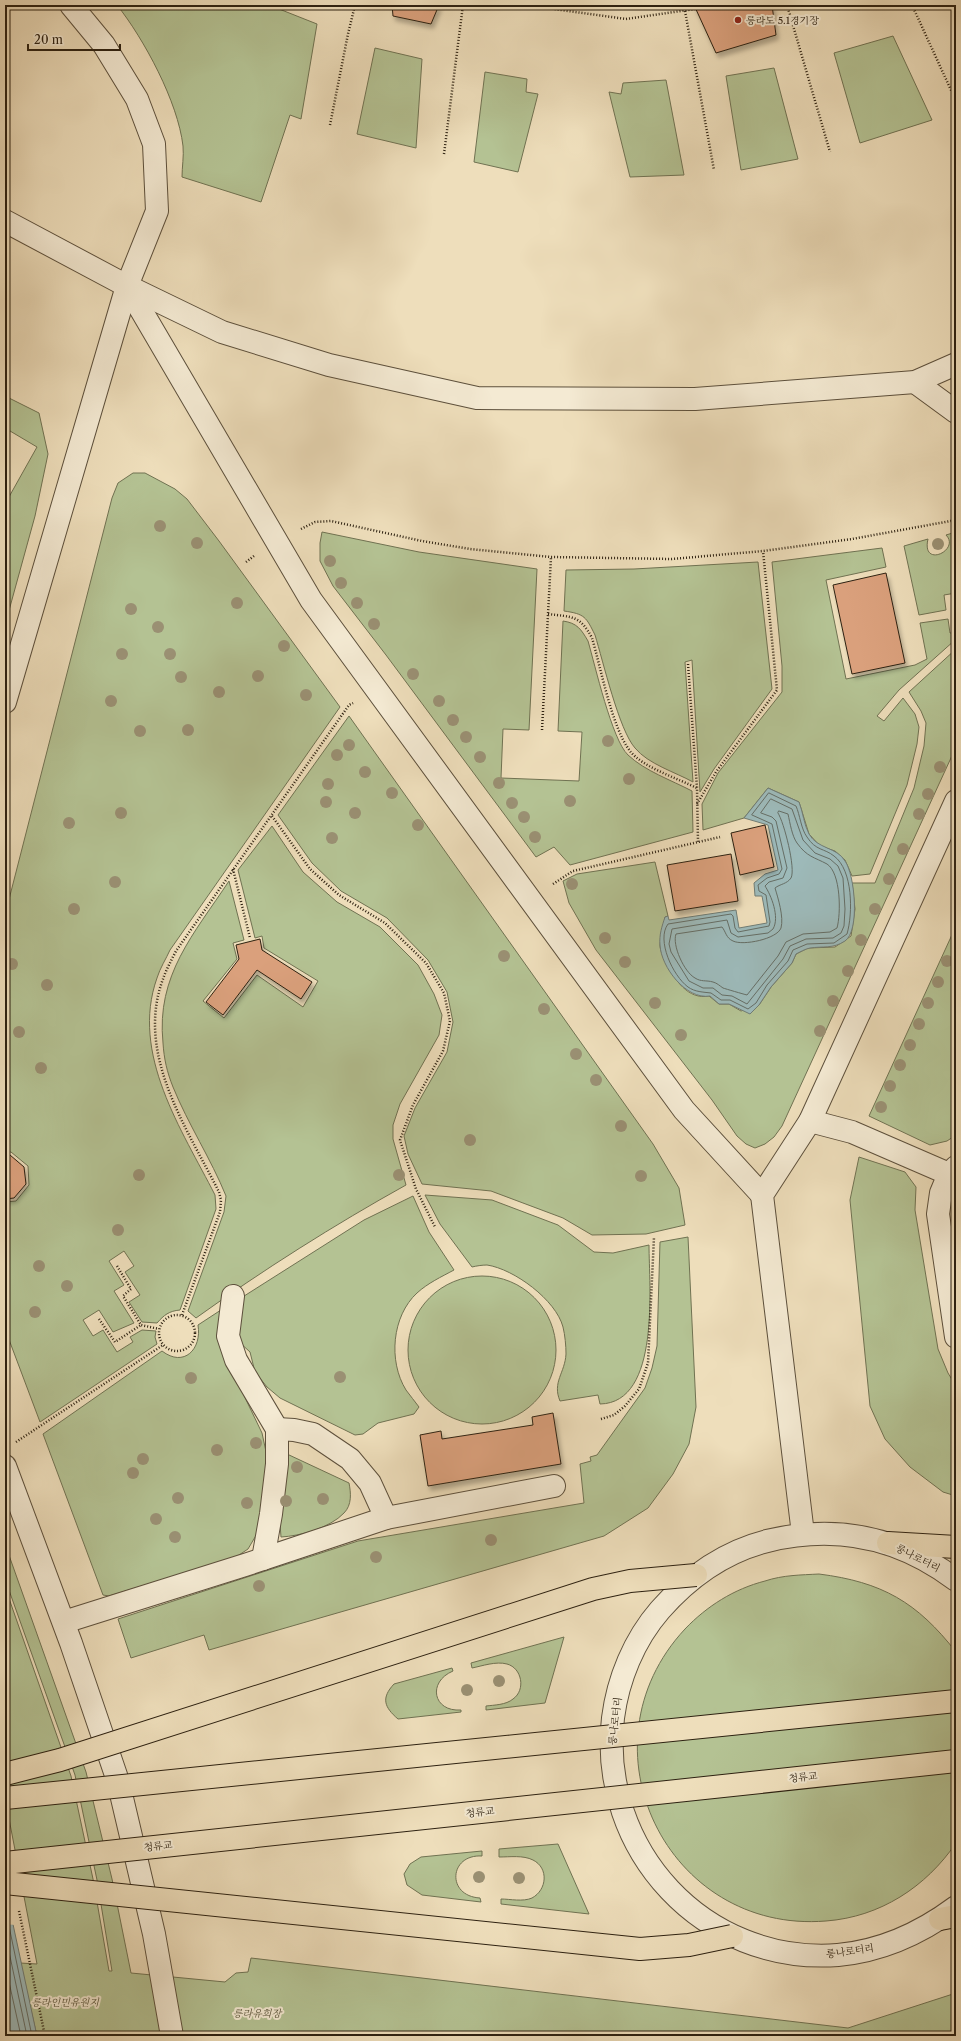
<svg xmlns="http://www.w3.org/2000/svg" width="961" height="2041" font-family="'Libre Caslon Text','Noto Serif KR',serif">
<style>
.green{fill:#b4c293;stroke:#707252}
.water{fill:#9dbaba;stroke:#707d76}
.pier{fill:#eedebb}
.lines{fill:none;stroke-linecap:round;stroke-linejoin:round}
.shore{stroke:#656e66;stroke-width:1}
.building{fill:#daa07b;stroke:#2d2111;filter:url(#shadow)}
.minor-casing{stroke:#5d503c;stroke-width:24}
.major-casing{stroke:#2d2111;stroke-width:24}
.path{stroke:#2d2111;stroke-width:2.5;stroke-dasharray:1 2;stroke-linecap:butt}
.minor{stroke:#f4ead3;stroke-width:22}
.major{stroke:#eedebb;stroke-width:22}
.major-bridge-casing{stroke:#2d2111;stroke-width:24;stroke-linecap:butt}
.major-bridge{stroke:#eedebb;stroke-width:22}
.tree{fill:#9a9073}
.poi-dot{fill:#8f2418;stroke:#f4ead3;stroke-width:1.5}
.labels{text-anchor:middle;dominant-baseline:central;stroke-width:4;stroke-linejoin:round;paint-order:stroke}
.poi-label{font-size:10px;fill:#2d2111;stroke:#f4ead3;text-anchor:start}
.street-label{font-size:10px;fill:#2d2111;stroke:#f4ead3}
.park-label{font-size:10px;font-style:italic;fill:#565138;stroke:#f4ead3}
</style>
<defs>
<filter id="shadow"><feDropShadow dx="2.5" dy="4.5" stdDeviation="2" flood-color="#0004"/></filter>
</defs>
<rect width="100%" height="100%" fill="#eedebb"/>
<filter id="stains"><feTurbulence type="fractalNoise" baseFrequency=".005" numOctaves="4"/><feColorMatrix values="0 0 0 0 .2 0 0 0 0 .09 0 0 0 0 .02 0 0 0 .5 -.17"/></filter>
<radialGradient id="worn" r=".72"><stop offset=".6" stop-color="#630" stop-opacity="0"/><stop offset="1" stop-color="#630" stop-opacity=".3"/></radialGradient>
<!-- green -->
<g class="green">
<path d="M117,5H269L317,24L301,119L290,115L261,202L182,177C182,167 184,156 183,146C178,102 144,39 117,5Z"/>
<path d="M893,36L932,120L860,143L834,53Z"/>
<path d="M375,48L422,59L416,148L357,134Z"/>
<path d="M774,68L798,159L741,170L726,76Z"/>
<path d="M485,72L527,79L526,92L538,94L518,172L474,162Z"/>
<path d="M666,80L684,175L630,177L609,92L621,94L623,83Z"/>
<path d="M5,396L39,413L48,454L35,516L5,625V504L37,447L5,428Z"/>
<path d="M133,473H145L175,489L187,499L219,541L340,707L170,950C166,959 160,968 157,978C130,1054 182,1130 215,1195L216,1209L180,1310C169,1311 164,1315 157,1323L142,1322L129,1302L140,1295L125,1272L134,1266L124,1251L109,1261L124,1285L114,1291L134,1323L113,1332L99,1310L83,1320L93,1336L103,1330L117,1352L133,1342L130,1337L142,1330L156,1331L155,1337L157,1344L40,1422L5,1329V1202L16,1201L29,1185L28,1166L11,1152H5V915L112,498L118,483Z"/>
<path d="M322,532L419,552L537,569L529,730L503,729L501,778L579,781L582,732L558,731L563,621C577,623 581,629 588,641C595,665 612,740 628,755C645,771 671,780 692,791L693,832L570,865L554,847L536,857L386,655L333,586L320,561V543Z"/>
<path d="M956,532V593L944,595L946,610L919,615L904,546L928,539C921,569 961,550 946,535Z"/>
<path d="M882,548L886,567L826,580L846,679L915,665L927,659L920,623L948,619L950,633H956L955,640L899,690L877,716L884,721L903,698L915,714L919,727L917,744L907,785L870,874L852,876L845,860L835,851L820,846L809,834L799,802L768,788L744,818L703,830L702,804L718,773L782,692V666L772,562Z"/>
<path d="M758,562L772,689L714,769L700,792L692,660L685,662L693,782C675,772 648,764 635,748C619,730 603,661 595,635C586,617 585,614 564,611L566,570L634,569Z"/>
<path d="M956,649V747L782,1126L774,1137L765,1144L755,1148L746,1144L737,1136L712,1100L596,950L569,903L563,881L577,874L655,862L668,916L665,917C664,926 660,936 660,945C660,951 664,957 666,963C675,980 688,1000 709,996L719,1004H729L741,1011L759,1005L771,987L792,963L796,954L808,948L835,947L851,936L855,909L852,883H875L914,788L924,746L926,723L921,711L909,692Z"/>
<path d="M349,716L653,1144L679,1188L685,1225L646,1234L592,1235L563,1218L491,1191L422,1184L408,1154L404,1136L415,1108L447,1052L453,1022L447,992L428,960L387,918L341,891L312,863L278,815Z"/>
<path d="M272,826L303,872L337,902L380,927L418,965L434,994L442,1015L439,1035L400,1104L393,1125V1139L406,1185C334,1225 263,1270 196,1318L188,1311L224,1212L226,1196C211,1159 188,1124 173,1087C167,1072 164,1059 163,1043C156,975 194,934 229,881L244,940L233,943L237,959L203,1001L224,1018L257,975L303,1007L318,981L264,948L262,936L255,938L238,870Z"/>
<path d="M956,926V1135L947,1141L930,1145L869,1116Z"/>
<path d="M859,1157L905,1172L916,1187L915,1210L938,1349L948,1373L956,1386V1496L943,1492L910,1467L885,1439L870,1406L850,1200Z"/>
<path d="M425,1195L492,1200L558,1225L594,1252L613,1253L649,1245C649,1285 661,1403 600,1404L598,1395L560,1401C552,1382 565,1373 566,1354C566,1346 565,1335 563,1327C556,1300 514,1269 487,1265C482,1265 476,1266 472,1267L440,1224Z"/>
<path d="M413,1196L429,1232L454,1270C441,1277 428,1283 417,1293C392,1316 388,1361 406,1390C410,1396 415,1401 419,1407L414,1414L378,1423L363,1434L355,1435L280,1398L267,1387L255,1372L250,1352L238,1341L241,1298L364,1220Z"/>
<path d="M688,1237L696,1407L689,1444L673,1474L648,1508L604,1536L209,1650L204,1635L131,1658L118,1619L358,1541L584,1503L580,1464L591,1461L590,1457L597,1455L645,1388L652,1368L657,1346L660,1242Z"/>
<circle cx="482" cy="1350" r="74"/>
<path d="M224,1308L237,1381L262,1433L268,1461L261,1527L248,1549L236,1557L109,1596L103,1595L43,1434L162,1351C184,1368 202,1349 198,1325Z"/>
<path d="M287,1454L349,1483C351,1493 352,1505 344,1513C330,1528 300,1536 281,1537L279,1510Z"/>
<path d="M5,1544L86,1772L112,1879L131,1973L225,1982L236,1973L248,1972L251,1958L848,2028L956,1993V2036H37L20,1963L37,1964L5,1798V1587L71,1776L93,1879L109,1971H112L97,1880L75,1775L5,1579Z"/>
<path d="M819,1574C882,1582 917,1602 956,1652V1843C926,1887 880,1917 826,1921C667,1934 576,1746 685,1629C707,1606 734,1589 765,1581C783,1575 801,1575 819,1574Z"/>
<path d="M564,1637L545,1703L486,1710V1706C494,1705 506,1705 513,1699C526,1690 522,1668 507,1664C496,1661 482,1666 472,1668L471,1663Z"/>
<path d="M452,1668L453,1671C427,1682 433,1712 461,1710V1712L398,1719C384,1707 381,1698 394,1684Z"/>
<path d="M558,1844L589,1914L501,1904V1899C510,1899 523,1902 532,1898C547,1890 549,1868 533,1860C523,1855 510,1857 499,1857V1849Z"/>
<path d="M482,1851V1856C449,1854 446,1896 480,1898L481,1902L422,1895L407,1885L404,1874L410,1864L421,1857Z"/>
</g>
<!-- water -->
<g class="water">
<path d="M768,788L799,802C803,812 804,825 809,834C817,849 837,847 845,861C855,875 860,931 845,941C833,949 823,946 810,948C805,949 800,952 796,954L792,963L771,987L759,1005L750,1014L729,1004H719L710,996C686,1000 661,967 660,945C659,935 662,926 665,917L668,916L669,920L736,910L739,928L767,923L762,896H755L754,883L765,874L778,870L768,825L744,818Z"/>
<path d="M5,1887L37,2036H5Z"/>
</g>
<!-- pier -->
<path class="pier" d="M5,1885L7,1886L15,1925L5,1924Z"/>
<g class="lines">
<!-- shore -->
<g class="shore">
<path d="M769,793L796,806C800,815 801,829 807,837C816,851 824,848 834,856C853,870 853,913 847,934L834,943L807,944L793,950L788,961L767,985L756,1003L748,1009L730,1000H721L711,993C703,992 695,992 688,987C673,976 656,940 668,924L731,914L733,916L735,928L738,932L769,926L770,922L766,895L759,891L758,885L767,878L779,874L782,869L772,824L752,815Z"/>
<path d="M771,799L792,809L803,840L815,853L830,859L838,866L843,878L845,909L844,926L841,933L833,938L806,939L790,946L783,959L747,1004L732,996L722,995L713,988H703L689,981L671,952L669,944L672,929L727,920L731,933L738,937L768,933L773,929C780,917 771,895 765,886L769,882L783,878L787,868L776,821L772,817L761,813Z"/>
<path d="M779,811L788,814C790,823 792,836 797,843C807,857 814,857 827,864C841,873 841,914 837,928L830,932L803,934L786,942L778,956L747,995C743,994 726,989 723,988C720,986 717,983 713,982C706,980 701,982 695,978C684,972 672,945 676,934L722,927C726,932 726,938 733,941C743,946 777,939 781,928C784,917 778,898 775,888C780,884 787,884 791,878C796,869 784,822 778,813Z"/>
<path d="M5,1907L32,2036"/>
<path d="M5,1933L27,2036"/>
<path d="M5,1964L21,2036"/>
</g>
</g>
<!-- building -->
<g class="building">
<path d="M392,5H439L431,24L393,16Z"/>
<path d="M694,5H772L776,35L716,53Z"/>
<path d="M886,573L905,663L852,674L833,585Z"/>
<path d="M765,825L774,867L740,875L731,833Z"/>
<path d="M731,854L738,901L675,911L667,865Z"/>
<path d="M260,939L262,950L312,982L301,999L257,970L223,1015L206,1002L239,959L236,945Z"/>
<path d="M10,1155L24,1167L26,1184L14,1198L5,1199V1156Z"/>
<path d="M553,1413L561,1464L428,1486L420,1435L441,1431L442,1439L533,1425L532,1417Z"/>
</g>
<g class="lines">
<!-- minor casing -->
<g class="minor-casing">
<g id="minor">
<path d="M5,221L127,286L222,332L329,365L477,398L695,399L915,382L956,364"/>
<path d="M127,286L311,600L684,1110L762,1195"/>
<path d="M915,382L956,412"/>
<path d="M5,702L127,286L157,211L154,144L137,99L104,45L71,5"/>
<path d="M810,1121L852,1132L949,1174"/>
<path d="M956,1167L949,1174L941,1193L938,1214L956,1337"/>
<path d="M233,1296L228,1336L236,1360L277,1429V1464L271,1514L263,1559"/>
<path d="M277,1429L294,1430L313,1434L350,1459L370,1483L386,1518"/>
<path d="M5,1466L71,1643L118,1781L154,1934L172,2036"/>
<path d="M803,1534L762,1195L810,1121L956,801"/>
<path d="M64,1622L245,1565L386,1518L554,1486"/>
<path d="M956,1907C921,1933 882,1951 838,1955C704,1965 598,1850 613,1718C618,1679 634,1640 660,1610C688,1578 724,1552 767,1541C836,1524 899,1537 956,1580"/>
</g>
</g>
<!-- major casing -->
<g class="major-casing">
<g id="major">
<path d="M888,1543L956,1547"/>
<path d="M940,1919L956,1916"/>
</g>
</g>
<!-- path -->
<g class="path">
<path d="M525,5L626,19L722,5"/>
<path d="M787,5L830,152"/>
<path d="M912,5L956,101"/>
<path d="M685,11L714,170"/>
<path d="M330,125L348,34L355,5"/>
<path d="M444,154L463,5"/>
<path d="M301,529L315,522L331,521L422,541L470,549L551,557L672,559L763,551L852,539L956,520"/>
<path d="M246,562L254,556"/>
<path d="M548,614C572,617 580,615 592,638C601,668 612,728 630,751C642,767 679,779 697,788"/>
<path d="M688,664L697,788L698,842"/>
<path d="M542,730L551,557"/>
<path d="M697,804L716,772L777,690L763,551"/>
<path d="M272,816L310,869L339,895L385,923L426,963L444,993L450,1021L443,1051L413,1105L400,1140L416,1189L435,1227"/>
<path d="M233,869L250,938"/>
<path d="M553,884L573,871L720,837"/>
<path d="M117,1266L131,1289L123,1296L141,1325L159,1329"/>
<path d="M182,1315L220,1212L221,1200L219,1192C187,1128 135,1054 163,979C166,970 171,961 176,951L349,705L353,703"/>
<circle cx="177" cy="1333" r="18"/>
<path d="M99,1319L115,1342L141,1325"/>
<path d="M601,1419L614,1415L625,1406L639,1389L648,1363L654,1237"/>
<path d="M16,1442L163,1345"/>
<path d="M19,1911L45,2036"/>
</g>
<!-- minor -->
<use href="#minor" class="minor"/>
<!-- major -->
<use href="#major" class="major"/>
<!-- major-bridge casing -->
<g class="major-bridge-casing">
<g id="major-bridge">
<path d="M5,1774L60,1760L593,1589L630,1581L696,1575"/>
<path d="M5,1798L956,1701"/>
<path d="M5,1863L956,1761"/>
<path d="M5,1883L640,1949L689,1945L732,1936"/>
</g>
</g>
<!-- major-bridge -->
<use href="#major-bridge" class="major-bridge"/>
</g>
<!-- trees -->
<g class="tree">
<circle cx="160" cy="526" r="6"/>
<circle cx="197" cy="543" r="6"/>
<circle cx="938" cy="544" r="6"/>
<circle cx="330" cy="561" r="6"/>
<circle cx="341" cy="583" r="6"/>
<circle cx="237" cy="603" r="6"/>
<circle cx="357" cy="603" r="6"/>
<circle cx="131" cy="609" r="6"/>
<circle cx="374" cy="624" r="6"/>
<circle cx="158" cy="627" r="6"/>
<circle cx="284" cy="646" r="6"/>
<circle cx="122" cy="654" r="6"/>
<circle cx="170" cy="654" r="6"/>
<circle cx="413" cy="674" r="6"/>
<circle cx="258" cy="676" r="6"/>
<circle cx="181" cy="677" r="6"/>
<circle cx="219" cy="692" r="6"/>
<circle cx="306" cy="695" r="6"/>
<circle cx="111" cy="701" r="6"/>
<circle cx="439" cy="701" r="6"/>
<circle cx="453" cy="720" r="6"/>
<circle cx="188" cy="730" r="6"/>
<circle cx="140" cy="731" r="6"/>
<circle cx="466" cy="737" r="6"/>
<circle cx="608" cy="741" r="6"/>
<circle cx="349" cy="745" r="6"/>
<circle cx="337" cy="755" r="6"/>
<circle cx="480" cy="757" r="6"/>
<circle cx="940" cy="767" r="6"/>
<circle cx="365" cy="772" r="6"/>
<circle cx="629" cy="779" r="6"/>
<circle cx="499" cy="783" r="6"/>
<circle cx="328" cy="784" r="6"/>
<circle cx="392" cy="793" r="6"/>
<circle cx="928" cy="794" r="6"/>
<circle cx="570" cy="801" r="6"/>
<circle cx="326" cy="802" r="6"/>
<circle cx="512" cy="803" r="6"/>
<circle cx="121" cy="813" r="6"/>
<circle cx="355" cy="813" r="6"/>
<circle cx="919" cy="814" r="6"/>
<circle cx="524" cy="817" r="6"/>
<circle cx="69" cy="823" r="6"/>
<circle cx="418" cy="825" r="6"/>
<circle cx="535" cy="837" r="6"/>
<circle cx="332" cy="838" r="6"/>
<circle cx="903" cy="849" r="6"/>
<circle cx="889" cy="879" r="6"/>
<circle cx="115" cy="882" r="6"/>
<circle cx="572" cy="884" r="6"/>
<circle cx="74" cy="909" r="6"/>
<circle cx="875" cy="909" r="6"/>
<circle cx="605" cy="938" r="6"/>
<circle cx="861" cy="940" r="6"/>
<circle cx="504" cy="956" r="6"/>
<circle cx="947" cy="961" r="6"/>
<circle cx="625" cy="962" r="6"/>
<circle cx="12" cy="964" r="6"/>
<circle cx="848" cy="971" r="6"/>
<circle cx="938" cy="982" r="6"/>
<circle cx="47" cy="985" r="6"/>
<circle cx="833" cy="1001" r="6"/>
<circle cx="655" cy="1003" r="6"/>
<circle cx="928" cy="1003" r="6"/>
<circle cx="544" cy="1009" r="6"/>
<circle cx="919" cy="1024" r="6"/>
<circle cx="820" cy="1031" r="6"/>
<circle cx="19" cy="1032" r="6"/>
<circle cx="681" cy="1035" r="6"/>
<circle cx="910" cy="1045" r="6"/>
<circle cx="576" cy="1054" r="6"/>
<circle cx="900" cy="1065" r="6"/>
<circle cx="41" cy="1068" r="6"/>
<circle cx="596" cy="1080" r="6"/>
<circle cx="890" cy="1086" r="6"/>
<circle cx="881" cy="1107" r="6"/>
<circle cx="621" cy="1126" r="6"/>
<circle cx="470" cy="1140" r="6"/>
<circle cx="139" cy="1175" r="6"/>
<circle cx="399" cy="1175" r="6"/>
<circle cx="641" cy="1176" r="6"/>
<circle cx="118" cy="1230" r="6"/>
<circle cx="39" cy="1266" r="6"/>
<circle cx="67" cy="1286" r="6"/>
<circle cx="35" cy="1312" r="6"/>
<circle cx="340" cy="1377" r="6"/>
<circle cx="191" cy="1378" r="6"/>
<circle cx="256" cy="1443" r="6"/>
<circle cx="217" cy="1450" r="6"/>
<circle cx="143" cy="1459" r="6"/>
<circle cx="297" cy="1467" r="6"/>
<circle cx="133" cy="1473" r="6"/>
<circle cx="178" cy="1498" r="6"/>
<circle cx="323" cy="1499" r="6"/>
<circle cx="286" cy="1501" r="6"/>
<circle cx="247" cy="1503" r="6"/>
<circle cx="156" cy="1519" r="6"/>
<circle cx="175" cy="1537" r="6"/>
<circle cx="491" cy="1540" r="6"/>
<circle cx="376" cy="1557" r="6"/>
<circle cx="259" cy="1586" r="6"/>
<circle cx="499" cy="1681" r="6"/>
<circle cx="467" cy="1690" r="6"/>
<circle cx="479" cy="1877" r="6"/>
<circle cx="519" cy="1878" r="6"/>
</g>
<!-- markers -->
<circle class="poi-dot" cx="738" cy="20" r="4"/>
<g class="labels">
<!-- poi labels -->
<g class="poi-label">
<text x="746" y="20">릉라도 5.1경기장</text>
</g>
<!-- street labels -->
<g class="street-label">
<text transform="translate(918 1558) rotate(27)">룽나로터리</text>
<text transform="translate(615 1721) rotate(-83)">룽나로터리</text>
<text transform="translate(803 1777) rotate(-6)">청류교</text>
<text transform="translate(480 1812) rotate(-6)">청류교</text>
<text transform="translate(158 1846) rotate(-6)">청류교</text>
<text transform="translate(850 1951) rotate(-8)">룽나로터리</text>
</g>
<!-- park labels -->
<g class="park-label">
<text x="65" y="2002">릉라인민유원지</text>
<text x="257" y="2013">릉라유희장</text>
</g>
</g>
<!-- margin -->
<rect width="961" height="2041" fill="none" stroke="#eedebb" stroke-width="20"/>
<rect x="6" y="6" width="949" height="2029" fill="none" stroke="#2d2111" stroke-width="2"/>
<rect x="10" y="10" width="941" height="2021" fill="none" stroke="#2d2111"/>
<!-- scale -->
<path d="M28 44v6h92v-6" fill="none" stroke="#2d2111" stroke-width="2"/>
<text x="34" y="44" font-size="12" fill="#2d2111" stroke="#f4ead3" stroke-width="3" paint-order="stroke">20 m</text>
<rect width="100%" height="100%" filter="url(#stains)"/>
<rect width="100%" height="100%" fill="url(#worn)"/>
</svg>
